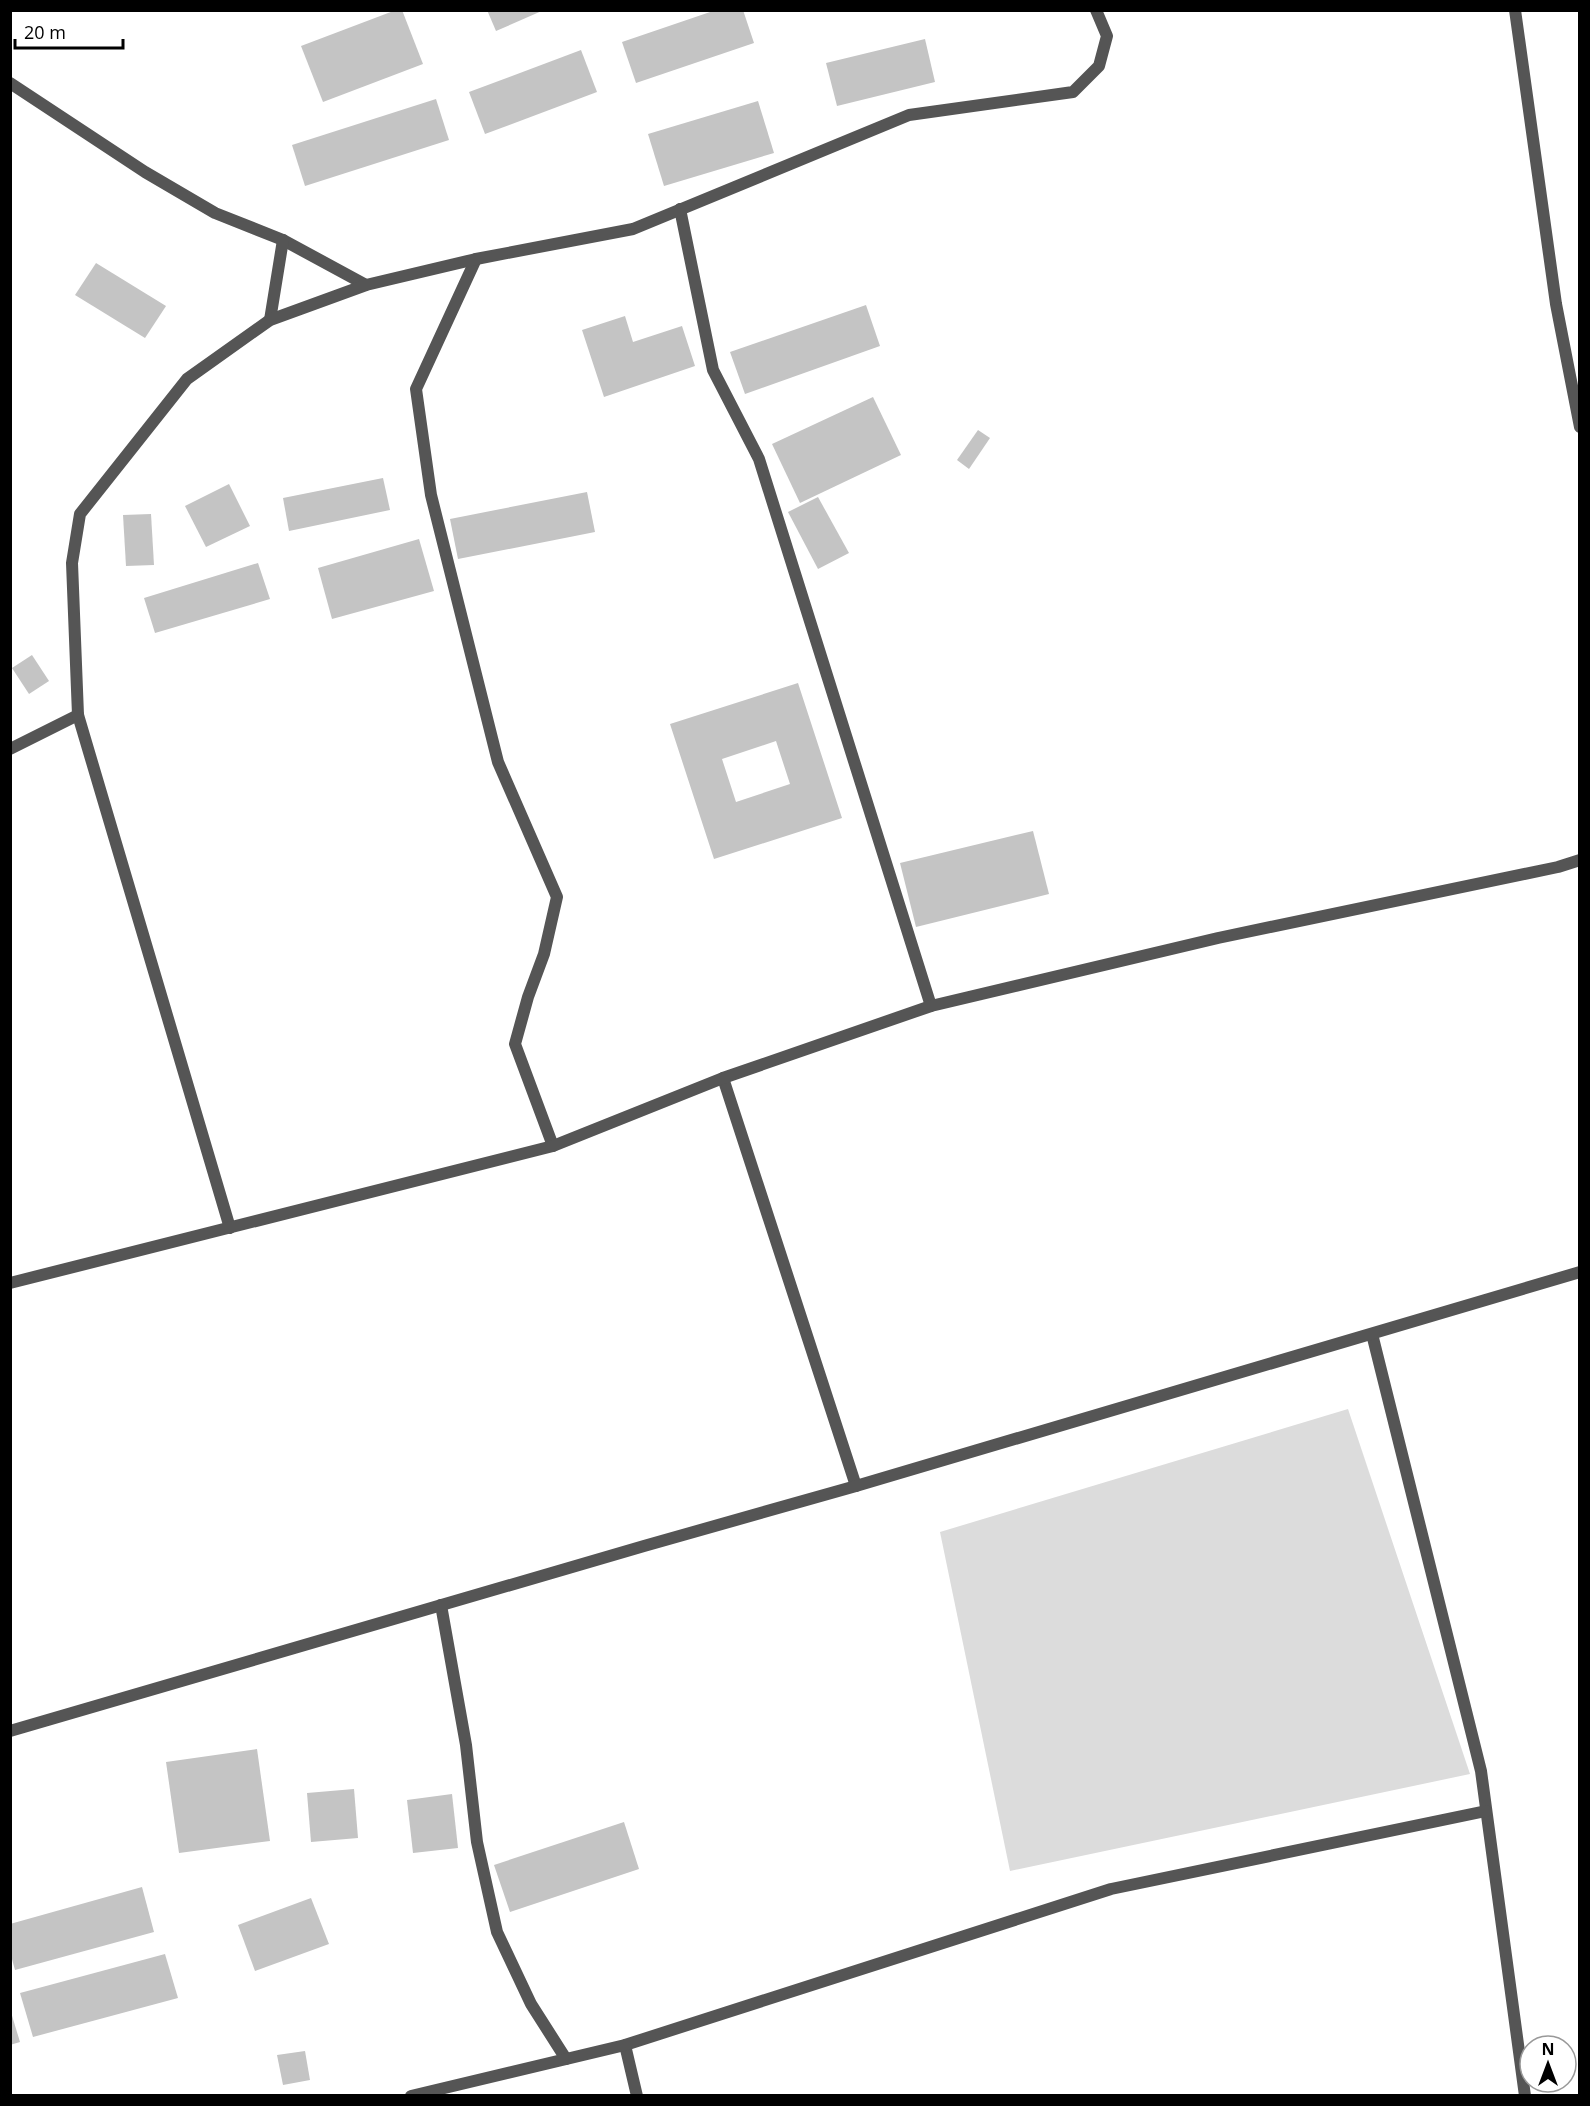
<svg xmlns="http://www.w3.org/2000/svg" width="1590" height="2106" font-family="'Open Sans',sans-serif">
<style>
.green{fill:#dcdcdc}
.building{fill:#c4c4c4;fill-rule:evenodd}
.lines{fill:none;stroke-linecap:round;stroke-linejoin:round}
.minor{stroke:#555;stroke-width:12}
</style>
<rect width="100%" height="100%" fill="#fff"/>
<!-- green -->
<path class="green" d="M1348,1409L1470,1774L1010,1871L940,1532Z"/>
<!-- building -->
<g class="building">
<path d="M396,10H402L423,64L323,102L301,46Z"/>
<path d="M487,10H544L496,31Z"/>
<path d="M716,10H743L754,43L636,83L622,42Z"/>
<path d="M925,39L935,82L837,106L826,63Z"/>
<path d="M581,50L597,92L485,134L469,92Z"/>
<path d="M436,99L449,140L305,186L292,145Z"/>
<path d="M758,101L774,153L664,186L648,134Z"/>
<path d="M96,263L166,306L145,338L75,295Z"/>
<path d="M866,305L880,346L745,394L730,352Z"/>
<path d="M625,316L633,342L682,326L695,366L604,397L582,330Z"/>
<path d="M873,397L901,455L800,503L772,444Z"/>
<path d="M978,430L990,438L969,469L957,460Z"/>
<path d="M383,478L390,510L289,531L283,498Z"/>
<path d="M229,484L250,526L206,547L185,506Z"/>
<path d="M587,492L595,532L458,559L450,519Z"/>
<path d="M818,497L849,553L818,569L788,512Z"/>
<path d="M151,514L154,565L126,566L123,515Z"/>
<path d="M419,539L434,591L332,619L318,568Z"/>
<path d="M258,563L270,599L155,633L144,598Z"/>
<path d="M32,655L49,681L29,694L12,668Z"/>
<path d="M798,683L842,818L714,859L670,724ZM776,741L790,784L736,802L722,759Z"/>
<path d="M1033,831L1049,894L916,927L900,863Z"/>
<path d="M257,1749L270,1841L179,1853L166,1762Z"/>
<path d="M354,1789L358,1838L311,1842L307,1793Z"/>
<path d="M452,1794L458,1848L413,1853L407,1800Z"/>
<path d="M624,1822L639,1869L510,1912L494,1865Z"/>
<path d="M142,1887L154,1932L15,1970L10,1952V1924Z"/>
<path d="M311,1898L329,1944L255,1971L238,1925Z"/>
<path d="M165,1954L178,1998L33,2037L20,1993Z"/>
<path d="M10,2009L20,2042L10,2045Z"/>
<path d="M305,2051L310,2080L283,2085L277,2055Z"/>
</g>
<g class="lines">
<!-- minor -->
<g class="minor">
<path d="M1515,10L1556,304L1580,427"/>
<path d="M10,83L145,172L215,213L283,240L366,285"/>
<path d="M680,209L713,370L759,459L931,1006"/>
<path d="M476,259L416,389L431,495L498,762L557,897L544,954L528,997L515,1044L553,1146"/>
<path d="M270,320L283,240"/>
<path d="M10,749L78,715"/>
<path d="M723,1078L856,1486"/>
<path d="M230,1228L78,715L72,563L80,514L187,379L270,320L366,285L476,259L633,229L909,115L1073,92L1099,66L1107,36L1096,10"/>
<path d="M10,1283L553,1146L723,1078L931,1006L1218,938L1558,867L1580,860"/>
<path d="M1372,1334L1481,1771L1525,2096"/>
<path d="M441,1605L466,1745L477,1842L497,1932L531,2004L566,2059"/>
<path d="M10,1731L644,1546L856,1486L1580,1272"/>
<path d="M625,2045L637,2096"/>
<path d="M411,2096L625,2045L1111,1889L1486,1811"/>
</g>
</g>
<!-- border -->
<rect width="1590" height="2106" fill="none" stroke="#000000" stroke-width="24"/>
<!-- north arrow -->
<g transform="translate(1548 2064)"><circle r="28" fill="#ffffff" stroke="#999999" stroke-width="1.5"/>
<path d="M0-4.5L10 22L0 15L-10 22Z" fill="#000000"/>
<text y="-9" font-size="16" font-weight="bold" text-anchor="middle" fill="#000000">N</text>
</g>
<!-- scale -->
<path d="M15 39v9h108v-9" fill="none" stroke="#000000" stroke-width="3"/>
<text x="24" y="39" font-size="18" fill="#000000" stroke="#ffffff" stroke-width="4.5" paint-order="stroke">20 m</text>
</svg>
